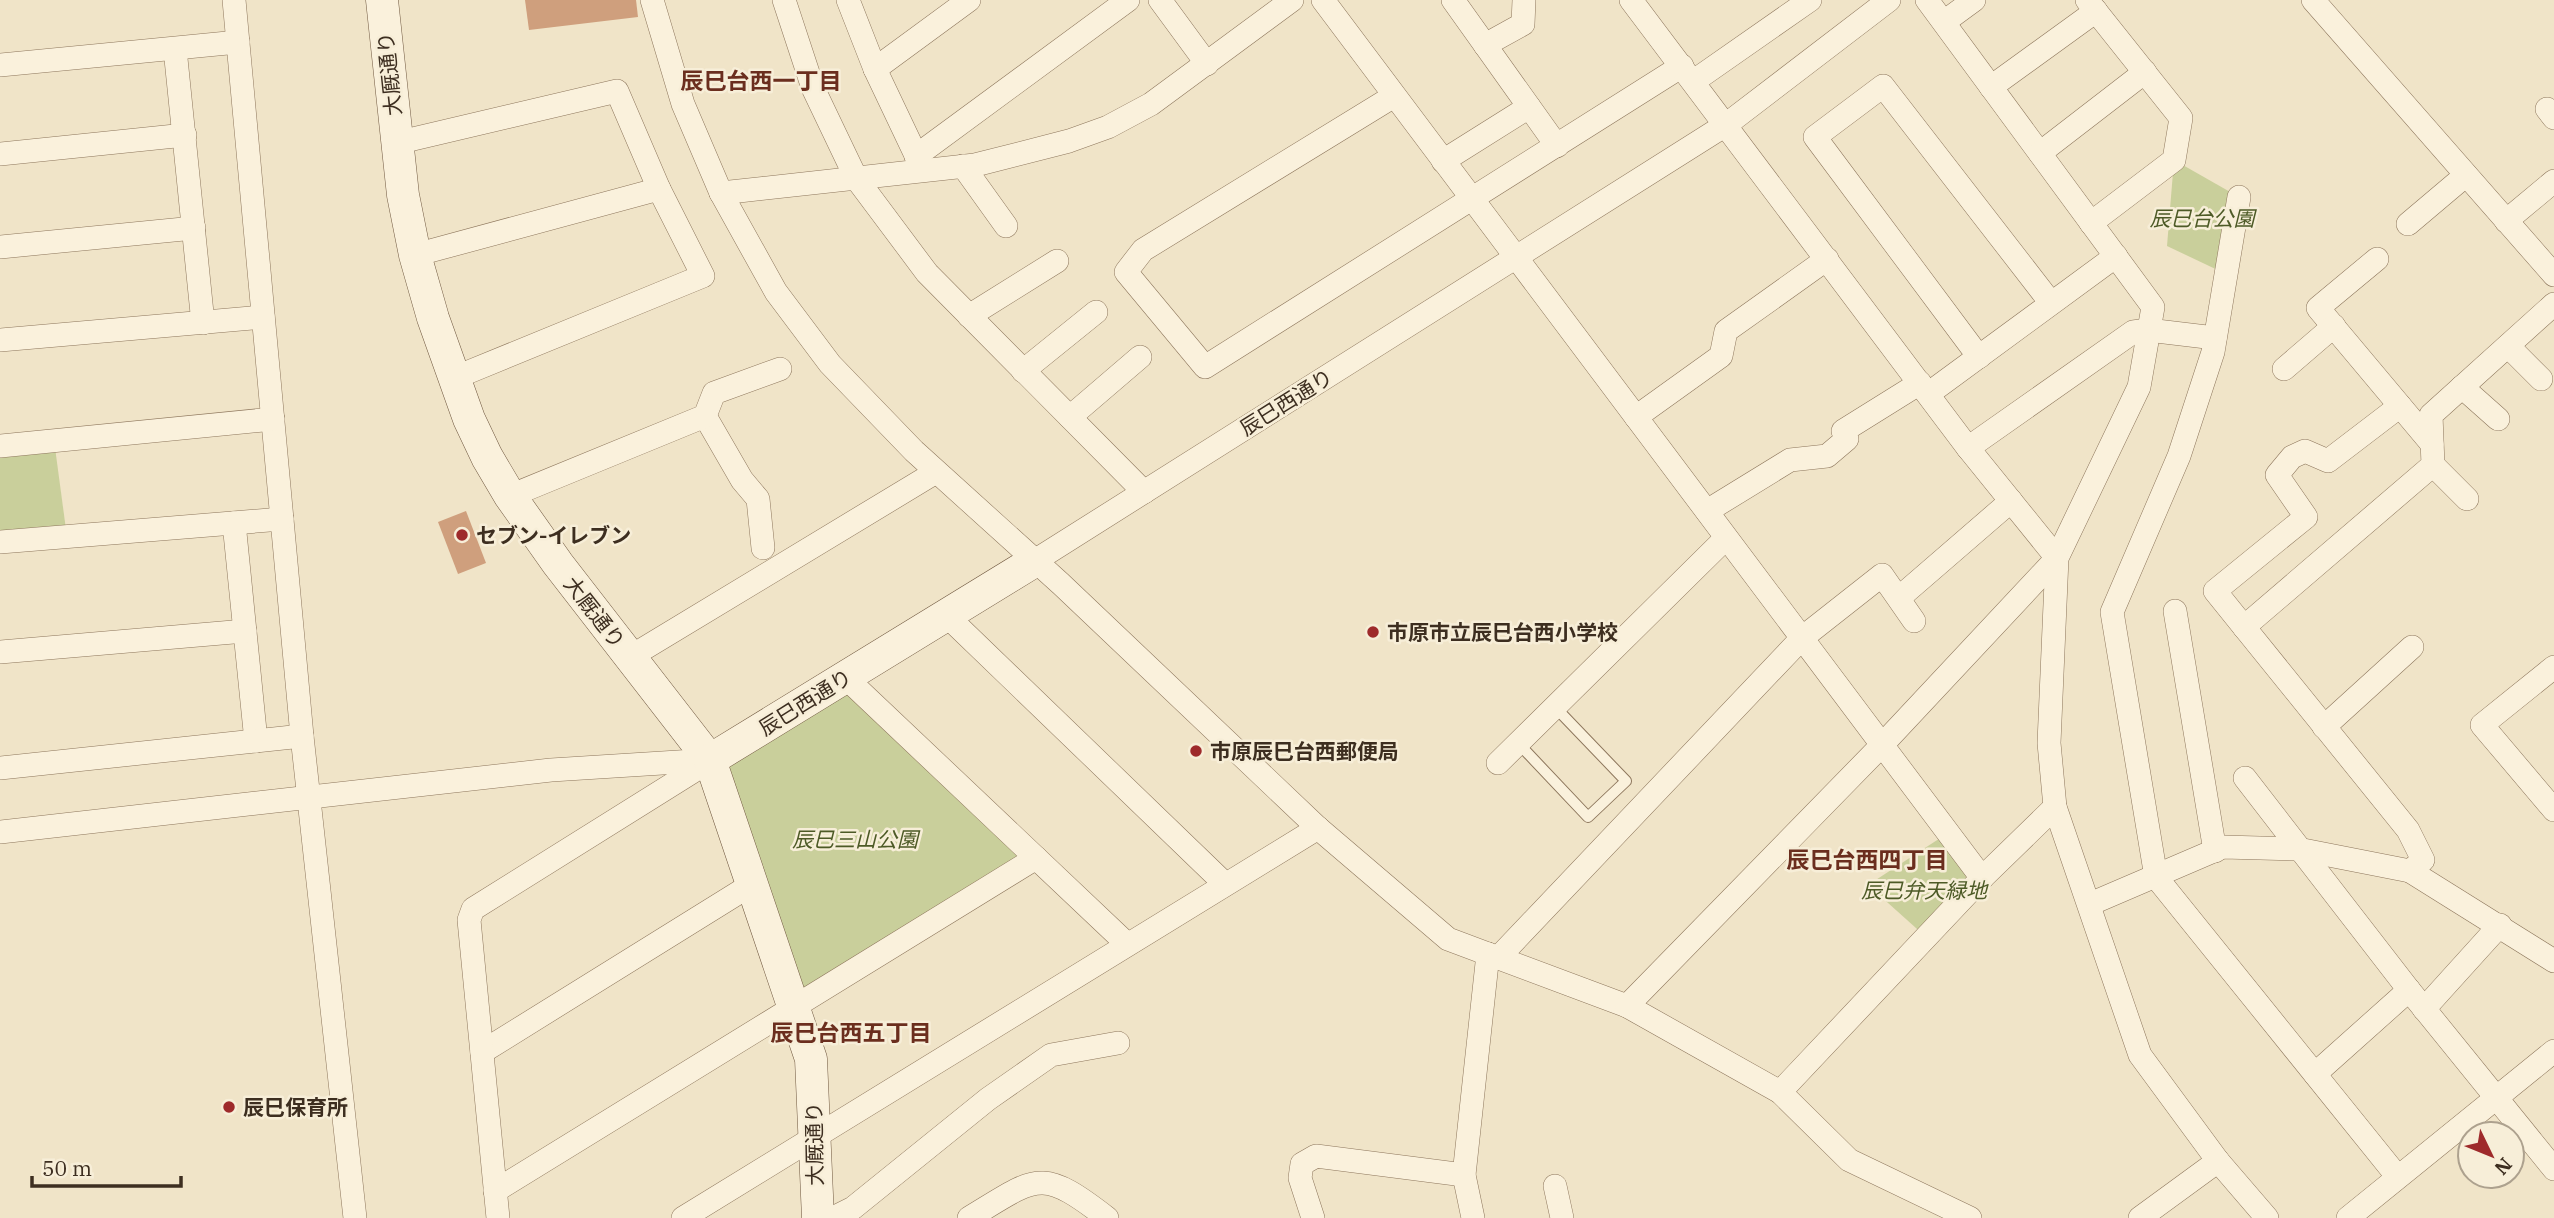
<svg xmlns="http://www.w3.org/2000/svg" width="2554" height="1218" font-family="'IBM Plex Serif','Noto Sans JP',serif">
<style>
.green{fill:#c9cf9b}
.building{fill:#cf9f7d}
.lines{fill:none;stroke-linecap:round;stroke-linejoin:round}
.lane-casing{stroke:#8d765c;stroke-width:12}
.street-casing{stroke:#8d765c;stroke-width:24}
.secondary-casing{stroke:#6f573f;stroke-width:33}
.lane{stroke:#faf1dc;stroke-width:10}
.street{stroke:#faf1dc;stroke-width:23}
.secondary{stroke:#faf1dc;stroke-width:32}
.poi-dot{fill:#9e2a2b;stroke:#f7eed8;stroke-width:2.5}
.labels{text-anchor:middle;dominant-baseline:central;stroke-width:5;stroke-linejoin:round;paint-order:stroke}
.street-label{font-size:21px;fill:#3d2e20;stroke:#f7eed8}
.park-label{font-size:21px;font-style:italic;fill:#4d5a26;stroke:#f7eed8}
.poi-label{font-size:21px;font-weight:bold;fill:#3d2e20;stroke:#f7eed8;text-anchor:start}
.neighbourhood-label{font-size:23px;font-weight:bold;fill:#6b2e1e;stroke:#f7eed8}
</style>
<rect width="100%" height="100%" fill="#f0e4c8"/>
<!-- green -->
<g class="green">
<path d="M2174,160L2239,197L2226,274L2167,246Z"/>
<path d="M54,440L67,537L0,542V446Z"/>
<path d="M845,677L1036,858L795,1006L710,760Z"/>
<path d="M1948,833L1982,878L1926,937L1868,885Z"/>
</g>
<!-- building -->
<g class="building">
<path d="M525,0H636L638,17L529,30Z"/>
<path d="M466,511L486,563L458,574L438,522Z"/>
</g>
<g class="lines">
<!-- lane casing -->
<g class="lane-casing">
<path id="lane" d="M1518,743L1588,817L1626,781L1555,707"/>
</g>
<!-- street casing -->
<g class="street-casing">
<g id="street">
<path d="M234,0L302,736L355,1218"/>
<path d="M652,0L683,104L721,193L776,292L830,364L914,451L1061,584L1318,828L1448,939L1627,1006L1780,1092L1849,1160L1970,1218"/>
<path d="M784,0L813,88L856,178L927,273L1144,492"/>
<path d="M848,0L875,69L923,170"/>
<path d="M1160,0L1207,64"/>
<path d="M1323,0L1982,878"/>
<path d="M1453,0L1557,146"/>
<path d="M1927,0L2153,307L2139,387L2057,558L2049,743L2055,807L2140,1055L2218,1161L2267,1218"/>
<path d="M2087,0L2181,118L2174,160L2091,223"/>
<path d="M2313,0L2554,275"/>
<path d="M1944,22L1974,0"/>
<path d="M1485,45L1523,24L1524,0"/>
<path d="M175,49L203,323"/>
<path d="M0,65L238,42"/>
<path d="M875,69L969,0"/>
<path d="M1694,81L1810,0"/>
<path d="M1991,87L2096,11"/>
<path d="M1394,96L1143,250L1126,272L1205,367L1682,66"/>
<path d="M2547,109L2554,118"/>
<path d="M396,143L617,91L659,189L703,276L454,378"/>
<path d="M2040,153L2145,72"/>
<path d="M0,154L185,135"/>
<path d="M916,156L1128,0"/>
<path d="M1443,161L1529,107"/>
<path d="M963,166L1006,226"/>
<path d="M721,193L975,165L1069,141L1108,127L1151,104L1292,0"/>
<path d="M2239,197L2213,352L2179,456L2112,612L2156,877L2397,1176"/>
<path d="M2506,221L2554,181"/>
<path d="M2408,224L2466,175"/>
<path d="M0,247L194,228"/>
<path d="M415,255L659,189"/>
<path d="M2377,259L2318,308L2432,444"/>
<path d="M969,316L1057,261"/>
<path d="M0,340L263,317"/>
<path d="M2508,346L2541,379"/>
<path d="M1979,357L1815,137L1883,86L2051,303"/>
<path d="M2284,369L2334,326"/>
<path d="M1023,371L1096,312"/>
<path d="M2462,387L2498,419"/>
<path d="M1928,394L2116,256"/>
<path d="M705,416L742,480L758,499L763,548"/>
<path d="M1070,417L1140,357"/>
<path d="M1636,417L1721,356L1726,331L1827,259"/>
<path d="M0,446L273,419"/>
<path d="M1968,448L2133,332L2148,330L2215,338"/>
<path d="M2433,465L2467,499"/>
<path d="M510,496L705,416L714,393L780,369"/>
<path d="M1707,511L1790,460L1827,456L1847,439L1843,431L1920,383"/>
<path d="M234,523L256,741"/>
<path d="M0,542L282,519"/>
<path d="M1033,562L1727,124L1889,0"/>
<path d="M1900,597L2011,501"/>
<path d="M2175,611L2215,851"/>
<path d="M946,615L1225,884"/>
<path d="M2244,627L2215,591L2306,517L2277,475L2292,457L2305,451L2328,461L2400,406"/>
<path d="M0,652L245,631"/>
<path d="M630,657L936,472"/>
<path d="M2554,667L2482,725L2554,810"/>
<path d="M845,677L1127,944"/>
<path d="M2324,727L2412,647"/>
<path d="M1498,763L1726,538"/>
<path d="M0,768L302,736"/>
<path d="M2245,778L2409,990L2554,1169"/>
<path d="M0,832L551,770L710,760"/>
<path d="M2410,871L2554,961"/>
<path d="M2090,904L2223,847L2298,849L2410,871L2423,860L2408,830L2244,627L2433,465L2431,415L2554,304"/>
<path d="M1498,958L1802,638L1882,575L1914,621"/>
<path d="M1627,1006L1882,745L2057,558L1968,448L1631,0"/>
<path d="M2424,1009L2500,925"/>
<path d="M482,1052L754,883"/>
<path d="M2315,1074L2409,990"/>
<path d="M1780,1092L1982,878L2055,807"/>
<path d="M1555,1186L1562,1218"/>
<path d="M495,1191L1036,858"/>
<path d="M498,1218L469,920L473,909L708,762"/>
<path d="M683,1218L1318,828"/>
<path d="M833,1218L853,1208L988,1099L1051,1055L1118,1043"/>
<path d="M969,1218C1037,1177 1040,1166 1107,1218"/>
<path d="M1313,1218L1300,1178L1302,1164L1316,1156L1464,1175"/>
<path d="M1473,1218L1464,1175L1488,954"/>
<path d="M2140,1218L2218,1161"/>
<path d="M2348,1218L2554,1051"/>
</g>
</g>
<!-- secondary casing -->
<g class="secondary-casing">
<g id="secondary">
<path d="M382,0L403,195L415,255L433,318L469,419L487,457L510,496L558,564L710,760L811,1059L818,1218"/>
<path d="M710,760L1033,562"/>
</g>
</g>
<!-- lane -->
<use href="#lane" class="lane"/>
<!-- street -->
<use href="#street" class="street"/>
<!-- secondary -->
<use href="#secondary" class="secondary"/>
</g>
<!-- markers -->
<g class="poi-dot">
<circle cx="462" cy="535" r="7"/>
<circle cx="1373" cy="632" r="7"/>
<circle cx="1196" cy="751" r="7"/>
<circle cx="229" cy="1107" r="7"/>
</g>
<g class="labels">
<!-- street labels -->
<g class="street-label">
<text transform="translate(389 74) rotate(-96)">大厩通り</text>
<text transform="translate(1286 402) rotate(-32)">辰巳西通り</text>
<text transform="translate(595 612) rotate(52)">大厩通り</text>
<text transform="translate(805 702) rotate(-32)">辰巳西通り</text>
<text transform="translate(814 1144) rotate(-91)">大厩通り</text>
</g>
<!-- park labels -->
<g class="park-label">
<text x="2202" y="218">辰巳台公園</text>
<text x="855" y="839">辰巳三山公園</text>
<text x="1924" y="890">辰巳弁天緑地</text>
</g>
<!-- poi labels -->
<g class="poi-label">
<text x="476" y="535">セブン-イレブン</text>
<text x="1387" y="632">市原市立辰巳台西小学校</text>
<text x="1210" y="751">市原辰巳台西郵便局</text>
<text x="243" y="1107">辰巳保育所</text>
</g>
<!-- neighbourhood labels -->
<g class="neighbourhood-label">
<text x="761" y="80">辰巳台西一丁目</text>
<text x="1867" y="859">辰巳台西四丁目</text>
<text x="851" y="1032">辰巳台西五丁目</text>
</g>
</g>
<!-- north arrow -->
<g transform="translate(2491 1155) rotate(133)"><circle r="33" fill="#f7eed8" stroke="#ada18e" stroke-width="2"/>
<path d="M0-5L12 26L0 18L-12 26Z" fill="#9e2a2b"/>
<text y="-10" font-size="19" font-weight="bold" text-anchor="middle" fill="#3d2e20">N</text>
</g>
<!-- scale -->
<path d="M32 1176v10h149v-10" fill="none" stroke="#3d2e20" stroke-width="3.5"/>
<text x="42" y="1176" font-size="21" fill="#3d2e20" stroke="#f7eed8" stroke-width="5" paint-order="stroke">50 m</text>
</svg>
